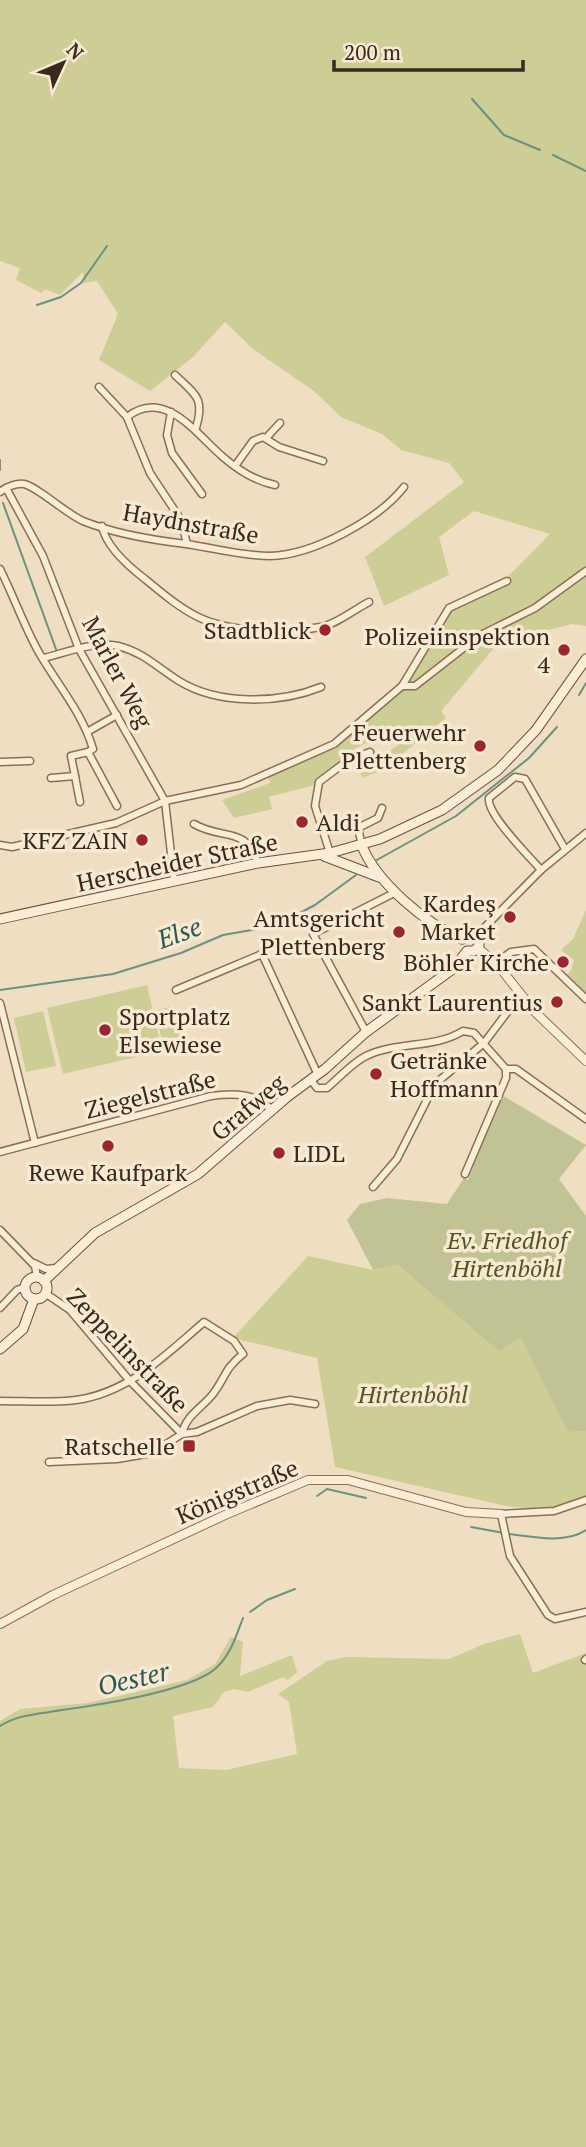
<svg xmlns="http://www.w3.org/2000/svg" width="586" height="2147" font-family="'PT Serif',serif">
<style>
.green{fill:#ccce95}
.cemetery{fill:#c1c395}
.lines{fill:none;stroke-linecap:round;stroke-linejoin:round}
.stream{stroke:#6b9184;stroke-width:2}
.minor-casing{stroke:#8a6f58;stroke-width:9}
.tertiary-casing{stroke:#8a6f58;stroke-width:10}
.secondary-casing{stroke:#6c503b;stroke-width:11}
.minor{stroke:#faecd5;stroke-width:6}
.tertiary{stroke:#faecd5;stroke-width:8}
.secondary{stroke:#faecd5;stroke-width:9}
.poi-dot{fill:#9c2630;stroke:#f7e9d2;stroke-width:2.5}
.labels{text-anchor:middle;dominant-baseline:central;stroke-width:7;stroke-linejoin:round;paint-order:stroke}
.street-label{font-size:24px;fill:#39281d;stroke:#f7e9d2}
.poi-label{font-size:24px;fill:#39281d;stroke:#f7e9d2;text-anchor:end}
.park-label{font-size:24px;font-style:italic;fill:#4e5723;stroke:#f7e9d2}
.water-label{font-size:26px;font-style:italic;fill:#2c5a53;stroke:#f7e9d2}
</style>
<rect width="100%" height="100%" fill="#f0dec2"/>
<!-- green -->
<g class="green">
<path d="M0,0H586V626L572,624L499,642L441,711L446,718L383,770L362,778L359,768L374,763L398,745L390,730L353,750L354,755L325,772L315,785L269,797L272,809L234,818L222,800L270,783L267,773L334,744L402,686L449,608L500,585L550,534L474,511L439,537L449,575L384,606L365,557L464,482L449,463L401,450L382,434L341,417L314,391L253,349L225,322L193,357L150,391L99,360L118,314L97,281L83,283V272L60,295L45,289L41,293L16,280L20,268L0,261Z"/>
<path d="M586,910V995L565,976L571,971L574,960L561,950L573,939Z"/>
<path d="M147,985L162,1051L63,1074L47,1008Z"/>
<path d="M173,1006L183,1044L165,1049L154,1011Z"/>
<path d="M43,1011L56,1066L26,1072L14,1018Z"/>
<path d="M308,1256L373,1270L398,1265L441,1300L521,1336L568,1432L586,1431V1500L554,1511L506,1506L335,1467L317,1358L233,1338Z"/>
<path d="M520,1634L533,1673L586,1653V2147H0V1721L20,1709L88,1703L187,1680L215,1664L231,1637L243,1642L240,1676L292,1655L297,1672L288,1680L283,1677L248,1692L234,1689L224,1692L213,1707L173,1716L179,1768L226,1770L297,1754L289,1702L278,1694L327,1661L347,1657L449,1659L484,1644Z"/>
</g>
<!-- cemetery -->
<path class="cemetery" d="M500,1094L586,1145L559,1179L586,1216V1431L568,1432L521,1337L499,1351L398,1265L373,1270L347,1220L360,1204L387,1198L447,1204L464,1178L468,1180Z"/>
<g class="lines">
<!-- stream -->
<g class="stream">
<path d="M472,99L504,135L540,150"/>
<path d="M553,155L586,171"/>
<path d="M37,305L61,297L81,283L107,246"/>
<path d="M0,460V470"/>
<path d="M3,503L57,652"/>
<path d="M579,695L586,683"/>
<path d="M375,861L456,816L529,758L557,727"/>
<path d="M0,990L113,974L181,953L223,935L275,926L315,905L356,875"/>
<path d="M317,1496L327,1489L366,1498"/>
<path d="M471,1527L504,1533"/>
<path d="M509,1534C533,1537 565,1544 586,1530"/>
<path d="M250,1612L267,1600L295,1589"/>
<path d="M0,1726C19,1714 40,1714 62,1710C98,1705 189,1691 215,1669C231,1655 236,1636 243,1618"/>
</g>
<!-- minor casing -->
<g class="minor-casing">
<g id="minor">
<path d="M175,375C196,395 205,398 196,428"/>
<path d="M99,387L127,417L150,473L181,520L187,544"/>
<path d="M171,412L167,435L172,453L202,494"/>
<path d="M127,417C165,387 197,435 223,457C238,470 255,481 275,485"/>
<path d="M267,437L280,423"/>
<path d="M235,466L253,441L263,437L279,447L323,461"/>
<path d="M6,488L43,556L79,649L165,801L174,880"/>
<path d="M0,492C6,487 16,483 24,484C38,487 65,513 83,521C115,534 152,540 186,544C214,548 242,556 270,556C313,555 378,520 404,487"/>
<path d="M102,526C106,547 128,566 145,579C162,593 178,607 198,617C231,633 285,633 321,627C337,624 355,609 369,602"/>
<path d="M0,569C13,595 23,623 37,649C55,682 82,711 93,749L88,752"/>
<path d="M44,658C68,652 94,641 118,646C143,652 158,668 179,681C218,705 279,704 321,687"/>
<path d="M402,686H415L479,636L535,608L586,571"/>
<path d="M87,732L117,715"/>
<path d="M0,762L30,761"/>
<path d="M75,776L71,756L88,752L117,806"/>
<path d="M51,778L75,776L80,802"/>
<path d="M194,824C224,841 245,825 258,863"/>
<path d="M0,845L12,847L116,823L165,801L241,785L334,744L402,686L449,608L507,581"/>
<path d="M362,846L358,828L378,818L382,808"/>
<path d="M330,853L315,806L319,782L347,761L370,752"/>
<path d="M541,870C530,857 486,814 489,798L515,777L525,779L565,849"/>
<path d="M477,935L541,870L586,833"/>
<path d="M496,963L511,952L534,949L586,999"/>
<path d="M176,990L262,954L318,1075"/>
<path d="M0,1003L35,1143"/>
<path d="M366,1032L313,934L396,892"/>
<path d="M506,1069H516L586,1119"/>
<path d="M311,1080L317,1088H327C339,1078 352,1063 366,1056C397,1041 434,1049 463,1031L474,1033L506,1069V1078L465,1174"/>
<path d="M0,1152L211,1096C233,1093 256,1093 272,1110"/>
<path d="M373,1187L397,1159L435,1084L484,1043L521,994"/>
<path d="M0,1230L35,1266L37,1277"/>
<path d="M34,1263L46,1269L56,1268"/>
<path d="M45,1293L70,1310L130,1381L182,1434"/>
<path d="M0,1308L17,1290L25,1287"/>
<path d="M0,1401C25,1401 52,1403 76,1400C128,1393 166,1355 204,1322L234,1341L243,1354C224,1369 226,1377 213,1394C202,1408 186,1415 182,1434"/>
<path d="M49,1462L117,1459L152,1453L182,1434L197,1432L257,1406L290,1400L315,1404"/>
<path d="M586,1500L554,1511L501,1514L510,1556L548,1615L555,1619L586,1612"/>
<path d="M585,1660L586,1659"/>
</g>
</g>
<!-- tertiary casing -->
<g class="tertiary-casing">
<g id="tertiary">
<path d="M478,948L496,963L536,1013L586,1061"/>
<path d="M0,1624L53,1595L225,1515L308,1480H348L466,1512L501,1514"/>
</g>
</g>
<!-- secondary casing -->
<g class="secondary-casing">
<g id="secondary">
<path d="M362,846C377,883 426,924 462,939"/>
<path d="M324,856L379,877"/>
<path d="M0,919L258,863L330,853L380,839L442,810L498,770L536,730L586,659"/>
<circle cx="36" cy="1288" r="11"/>
<path d="M44,1281L95,1233L198,1174L287,1097L325,1069L366,1032L454,968L467,951H474L479,946V938L474,934H467L462,939"/>
<path d="M0,1349L23,1329L34,1299"/>
</g>
</g>
<!-- minor -->
<use href="#minor" class="minor"/>
<!-- tertiary -->
<use href="#tertiary" class="tertiary"/>
<!-- secondary -->
<use href="#secondary" class="secondary"/>
</g>
<!-- markers -->
<g class="poi-dot">
<circle cx="325" cy="630" r="7"/>
<circle cx="564" cy="650" r="7"/>
<circle cx="480" cy="746" r="7"/>
<circle cx="302" cy="822" r="7"/>
<circle cx="142" cy="840" r="7"/>
<circle cx="510" cy="917" r="7"/>
<circle cx="399" cy="932" r="7"/>
<circle cx="563" cy="962" r="7"/>
<circle cx="557" cy="1002" r="7"/>
<circle cx="105" cy="1030" r="7"/>
<circle cx="376" cy="1074" r="7"/>
<circle cx="108" cy="1146" r="7"/>
<circle cx="279" cy="1153" r="7"/>
<rect x="182" y="1439" width="14" height="14" rx="3.5"/>
</g>
<g class="labels">
<!-- street labels -->
<g class="street-label">
<text transform="translate(191 523) rotate(10)">Haydnstraße</text>
<text transform="translate(118 672) rotate(62)">Marler Weg</text>
<text transform="translate(177 862) rotate(-12)">Herscheider Straße</text>
<text transform="translate(150 1094) rotate(-14)">Ziegelstraße</text>
<text transform="translate(248 1107) rotate(-40)">Grafweg</text>
<text transform="translate(128 1350) rotate(46)">Zeppelinstraße</text>
<text transform="translate(237 1491) rotate(-23)">Königstraße</text>
</g>
<!-- poi labels -->
<g class="poi-label">
<text x="311" y="630">Stadtblick</text>
<text x="550" y="636">Polizeiinspektion<tspan x="550" dy="28">4</tspan></text>
<text x="466" y="732">Feuerwehr<tspan x="466" dy="28">Plettenberg</tspan></text>
<text x="316" y="822" text-anchor="start">Aldi</text>
<text x="128" y="840">KFZ ZAIN</text>
<text x="496" y="903">Kardeş<tspan x="496" dy="28">Market</tspan></text>
<text x="385" y="918">Amtsgericht<tspan x="385" dy="28">Plettenberg</tspan></text>
<text x="549" y="962">Böhler Kirche</text>
<text x="543" y="1002">Sankt Laurentius</text>
<text x="119" y="1016" text-anchor="start">Sportplatz<tspan x="119" dy="28">Elsewiese</tspan></text>
<text x="390" y="1060" text-anchor="start">Getränke<tspan x="390" dy="28">Hoffmann</tspan></text>
<text x="293" y="1153" text-anchor="start">LIDL</text>
<text x="108" y="1172" text-anchor="middle">Rewe Kaufpark</text>
<text x="175" y="1446">Ratschelle</text>
</g>
<!-- park labels -->
<g class="park-label">
<text x="507" y="1240">Ev. Friedhof<tspan x="507" dy="28">Hirtenböhl</tspan></text>
<text x="413" y="1394">Hirtenböhl</text>
</g>
<!-- water labels -->
<g class="water-label">
<text transform="translate(179 932) rotate(-20)">Else</text>
<text transform="translate(133 1678) rotate(-13)">Oester</text>
</g>
</g>
<!-- north arrow -->
<g transform="translate(63 63) rotate(46)" stroke="#f7e9d2" stroke-width="5" paint-order="stroke">
<path d="M0-5L12 26L0 18L-12 26Z" fill="#39281d"/>
<text y="-10" font-size="19" font-weight="bold" text-anchor="middle" fill="#39281d">N</text>
</g>
<!-- scale -->
<path d="M334 60v10h189v-10" fill="none" stroke="#39281d" stroke-width="3.5"/>
<text x="344" y="60" font-size="21" fill="#39281d" stroke="#f7e9d2" stroke-width="5" paint-order="stroke">200 m</text>
</svg>
